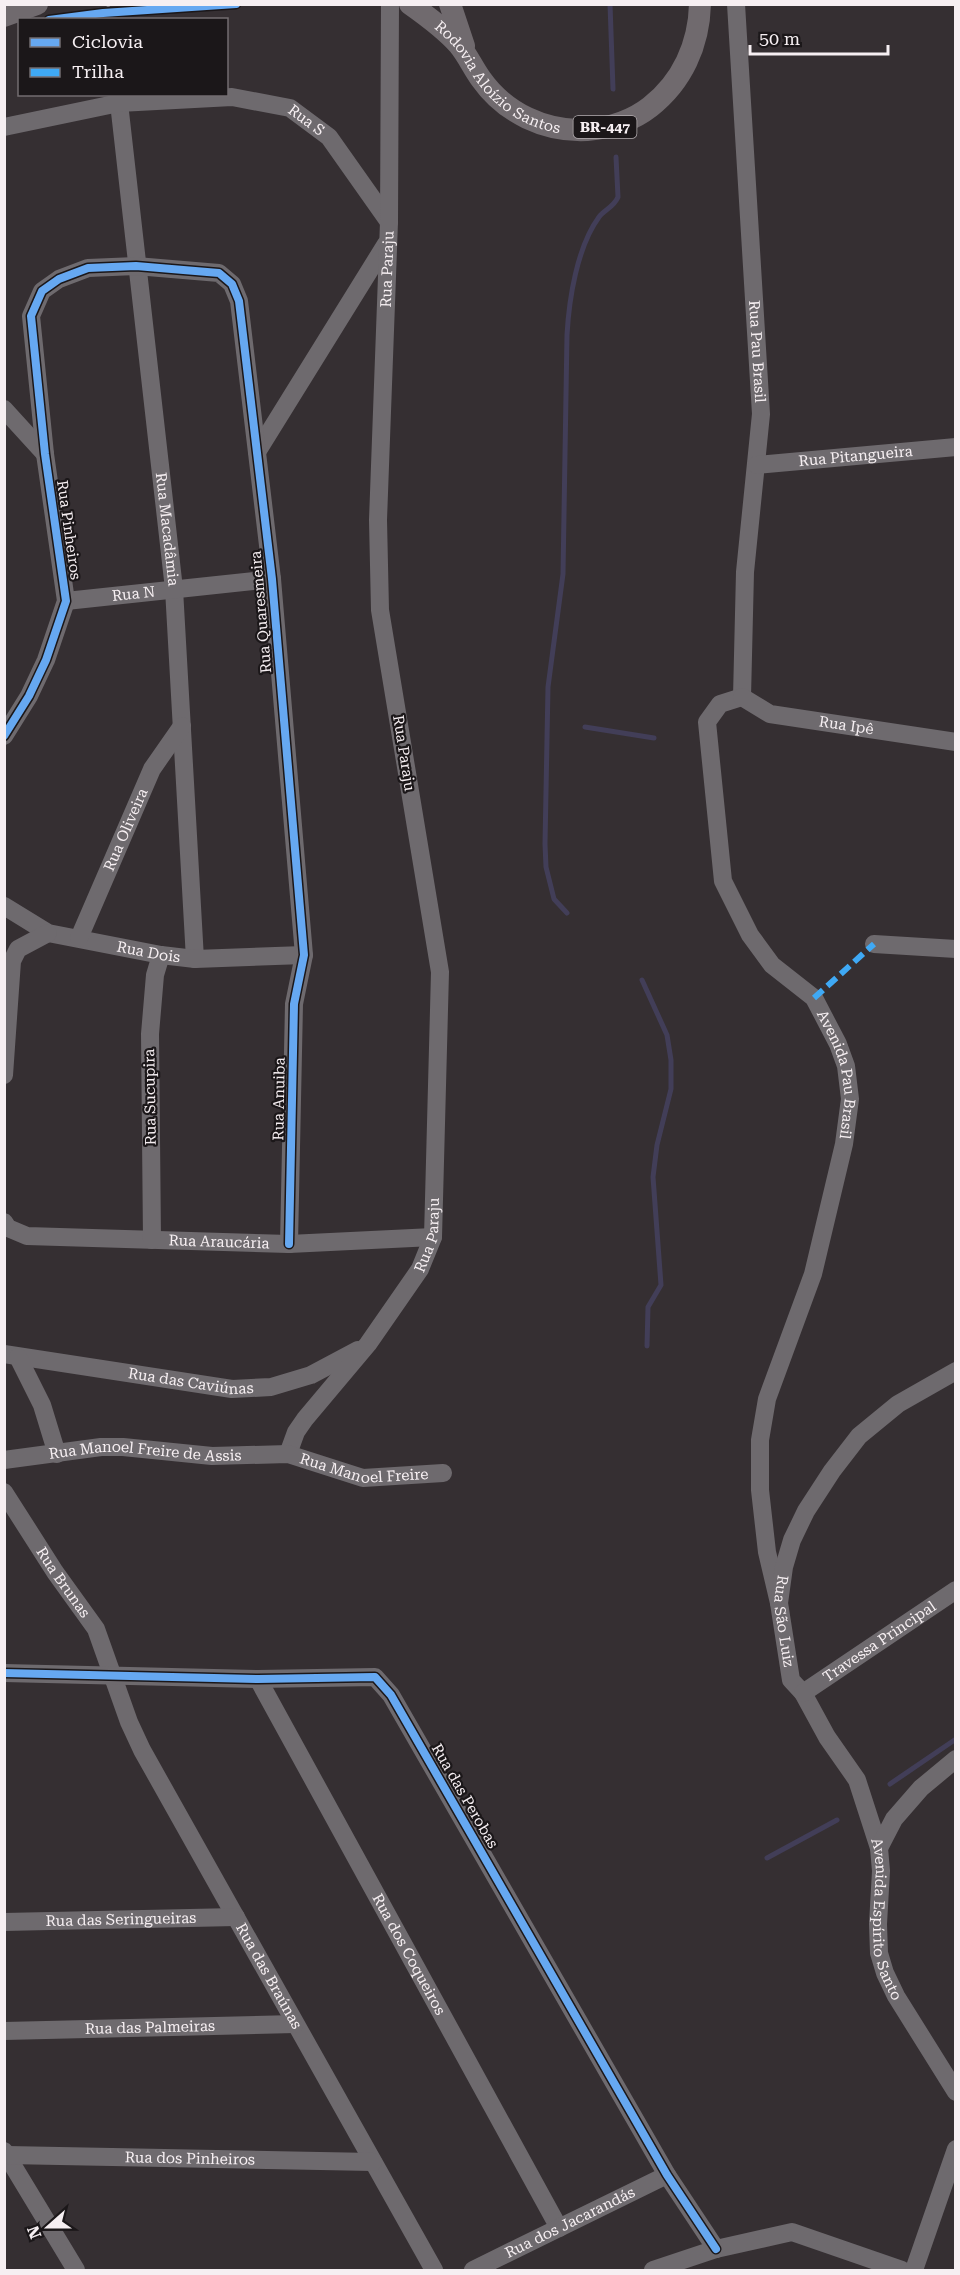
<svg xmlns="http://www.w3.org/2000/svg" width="960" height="2275" font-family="'Roboto Serif',serif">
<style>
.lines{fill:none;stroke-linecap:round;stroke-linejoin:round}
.stream{stroke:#423e58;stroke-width:5}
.path{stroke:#6c696c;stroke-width:3;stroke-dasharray:3 3;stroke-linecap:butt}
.minor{stroke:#6e6a6e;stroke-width:18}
.major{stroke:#706a6e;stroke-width:22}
.quiet{stroke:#3fa9f5;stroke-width:6;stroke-dasharray:12 6;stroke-linecap:butt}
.cycleway-casing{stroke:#1b1719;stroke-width:11}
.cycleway{stroke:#66a8f1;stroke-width:8}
.labels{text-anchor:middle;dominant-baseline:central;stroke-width:4.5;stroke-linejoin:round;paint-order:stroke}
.shield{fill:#1b1719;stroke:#b4aeb1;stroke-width:1.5}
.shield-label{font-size:14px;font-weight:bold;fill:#f6eff2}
.street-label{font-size:15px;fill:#f6eff2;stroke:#1b1719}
</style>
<rect width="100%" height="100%" fill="#352f32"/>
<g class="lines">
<!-- stream -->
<g class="stream">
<path d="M610,4L613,89"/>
<path d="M585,727L654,738"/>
<path d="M567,913L554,899L546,867L545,844L548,687L563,574L567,335C569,299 577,247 599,217C604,210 614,207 618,197L616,157"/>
<path d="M642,980L667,1035L671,1060V1089L657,1145L653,1177L661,1285L648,1307L647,1346"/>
<path d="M890,1784L956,1739"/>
<path d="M767,1858L837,1820"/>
</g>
<!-- path -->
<path class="path" d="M108,4L109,20"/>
<!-- minor -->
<g class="minor">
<path id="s1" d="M736,4L761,414L745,572L742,697"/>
<path id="s2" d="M119,103L174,589L195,959"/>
<path id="s3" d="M4,127L119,103L232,97L290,108L329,137L389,222"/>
<path d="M4,409L45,454"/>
<path d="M257,452L386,244"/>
<path id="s4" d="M757,465L956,447"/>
<path id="s5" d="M66,601L272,579"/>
<path id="s6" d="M742,697L720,704L707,722L723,881L750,935L772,965L814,998L838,1044L846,1066L850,1099L844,1144L813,1274L767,1399L760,1440V1490L767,1552L779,1603"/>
<path id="s7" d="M742,697L770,714L956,742"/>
<path d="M4,736L29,696L46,660L66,601L45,454L31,316L42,291L59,279L88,268L136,266L219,273L232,284L239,301L272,579L304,955L294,1004L289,1244"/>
<path id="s8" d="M4,906L48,933L161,955L195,959L304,955"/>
<path id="s9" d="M79,938L152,769L182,726"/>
<path d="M874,944L956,949"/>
<path d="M4,1075L12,961L18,949L48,933"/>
<path id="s10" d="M4,1222L8,1228L27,1236L289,1244L433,1237"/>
<path d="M152,1240L150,1034L155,975L161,955"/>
<path id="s11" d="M4,1354L232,1389L271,1387L311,1375L358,1350"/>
<path d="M18,1357L42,1405L57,1454"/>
<path id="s12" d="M956,1371L898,1404L859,1436L832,1471L806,1511L792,1540L784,1567L779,1603L791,1680L803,1693L827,1737L857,1780L879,1848L881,1871L878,1924L879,1953L885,1973L896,1996L956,2092"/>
<path id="s13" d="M288,1454L296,1432L305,1419L368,1344L420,1269L433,1237L440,972L380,610L378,520L389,222L390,4"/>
<path id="s14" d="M4,1460L101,1447H123L212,1456L288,1454L363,1478L443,1473"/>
<path id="s15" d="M4,1492L55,1572L96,1629L129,1722L142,1750L434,2270"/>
<path d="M4,1673L258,1679L375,1677L391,1695L667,2175L716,2249"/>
<path id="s16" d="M258,1679L559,2228"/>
<path id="s17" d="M803,1693L956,1590"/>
<path d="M879,1848L894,1819L921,1788L956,1759"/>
<path id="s18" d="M4,1922L236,1917"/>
<path id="s19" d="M4,2031L295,2024"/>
<path d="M4,2151L76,2270"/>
<path id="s20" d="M7,2155L373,2162"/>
<path id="s21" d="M473,2270L667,2175"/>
<path d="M653,2270L716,2249L792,2232L902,2270"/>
<path d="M914,2270L956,2149"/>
</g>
<!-- major -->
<g class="major">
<path id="s22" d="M410,4C427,16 445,29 459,45C468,56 473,68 481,79C505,113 545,132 587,130C609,128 632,121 650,107C682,82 699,45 700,4"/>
<path d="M450,4L464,46"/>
<path d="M4,16L37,4"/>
</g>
<!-- quiet -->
<path class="quiet" d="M814,998L874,944"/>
<!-- cycleway casing -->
<g class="cycleway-casing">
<g id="cycleway">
<path d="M49,20L103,13L236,4"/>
<path d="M4,736L29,696L46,660L66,601L45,454L31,316L42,291L59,279L88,268L136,266L219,273L232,284L239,301L272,579L304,955L294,1004L289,1244"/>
<path d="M4,1673L258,1679L375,1677L391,1695L667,2175L716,2249"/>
</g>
</g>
<!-- cycleway -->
<use href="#cycleway" class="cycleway"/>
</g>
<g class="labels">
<!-- shield labels -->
<rect class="shield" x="573.5" y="116" width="63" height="22" rx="4.5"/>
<g class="shield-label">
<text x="605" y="127">BR-447</text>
</g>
<!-- street labels -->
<g class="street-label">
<text stroke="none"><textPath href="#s22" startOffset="117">Rodovia Aloízio Santos</textPath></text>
<text stroke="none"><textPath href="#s3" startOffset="310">Rua S</textPath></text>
<text stroke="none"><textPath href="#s13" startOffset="1236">Rua Paraju</textPath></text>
<text stroke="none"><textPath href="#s1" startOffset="348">Rua Pau Brasil</textPath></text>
<text stroke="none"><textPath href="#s4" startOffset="99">Rua Pitangueira</textPath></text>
<text transform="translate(69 530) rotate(82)">Rua Pinheiros</text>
<text stroke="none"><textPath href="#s2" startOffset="429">Rua Macadâmia</textPath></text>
<text stroke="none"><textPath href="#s5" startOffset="68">Rua N</textPath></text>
<text transform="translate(261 612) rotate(-95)">Rua Quaresmeira</text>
<text stroke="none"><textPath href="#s7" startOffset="110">Rua Ipê</textPath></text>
<text transform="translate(404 753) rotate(81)">Rua Paraju</text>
<text stroke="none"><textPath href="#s9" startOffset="118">Rua Oliveira</textPath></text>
<text stroke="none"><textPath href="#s8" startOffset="154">Rua Dois</textPath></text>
<text stroke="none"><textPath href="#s6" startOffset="438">Avenida Pau Brasil</textPath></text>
<text transform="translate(150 1097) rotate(-91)">Rua Sucupira</text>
<text transform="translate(279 1099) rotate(-89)">Rua Anuiba</text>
<text stroke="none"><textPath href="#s13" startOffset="264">Rua Paraju</textPath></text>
<text stroke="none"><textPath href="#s10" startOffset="220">Rua Araucária</textPath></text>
<text stroke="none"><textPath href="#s11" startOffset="189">Rua das Caviúnas</textPath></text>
<text stroke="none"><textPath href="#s14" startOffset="142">Rua Manoel Freire de Assis</textPath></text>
<text stroke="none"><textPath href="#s14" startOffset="364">Rua Manoel Freire</textPath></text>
<text stroke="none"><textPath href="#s15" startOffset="108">Rua Brunas</textPath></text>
<text stroke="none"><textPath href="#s12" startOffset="324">Rua São Luiz</textPath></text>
<text stroke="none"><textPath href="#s17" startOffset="92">Travessa Principal</textPath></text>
<text transform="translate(465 1796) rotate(60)">Rua das Perobas</text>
<text stroke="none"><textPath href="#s18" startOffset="117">Rua das Seringueiras</textPath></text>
<text stroke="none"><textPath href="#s12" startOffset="648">Avenida Espírito Santo</textPath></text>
<text stroke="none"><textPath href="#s16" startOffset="314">Rua dos Coqueiros</textPath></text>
<text stroke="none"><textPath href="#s15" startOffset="554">Rua das Braúnas</textPath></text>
<text stroke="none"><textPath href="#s19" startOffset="146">Rua das Palmeiras</textPath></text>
<text stroke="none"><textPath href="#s20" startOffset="183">Rua dos Pinheiros</textPath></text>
<text stroke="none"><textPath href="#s21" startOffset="108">Rua dos Jacarandás</textPath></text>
</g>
</g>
<!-- border -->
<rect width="960" height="2275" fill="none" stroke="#f6eff2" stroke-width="12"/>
<!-- legend -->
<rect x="18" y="18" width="210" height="78" fill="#1b1719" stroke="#736d70" stroke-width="1.5"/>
<rect x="30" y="38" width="30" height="9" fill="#66a8f1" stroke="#736d70" stroke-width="1.5"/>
<text x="72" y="48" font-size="18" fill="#f6eff2">Ciclovia</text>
<rect x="30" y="68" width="30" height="9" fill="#3fa9f5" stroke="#736d70" stroke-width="1.5"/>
<text x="72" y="78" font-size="18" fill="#f6eff2">Trilha</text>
<!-- north arrow -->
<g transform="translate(48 2227) rotate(249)" stroke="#1b1719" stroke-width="4.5" paint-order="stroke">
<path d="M0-4.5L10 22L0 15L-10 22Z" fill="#f6eff2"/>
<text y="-9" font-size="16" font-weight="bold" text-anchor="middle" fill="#f6eff2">N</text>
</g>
<!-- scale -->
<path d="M750 45v9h138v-9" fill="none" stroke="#f6eff2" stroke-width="3"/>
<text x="759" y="45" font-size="18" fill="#f6eff2" stroke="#1b1719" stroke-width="4.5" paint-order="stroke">50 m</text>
</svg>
